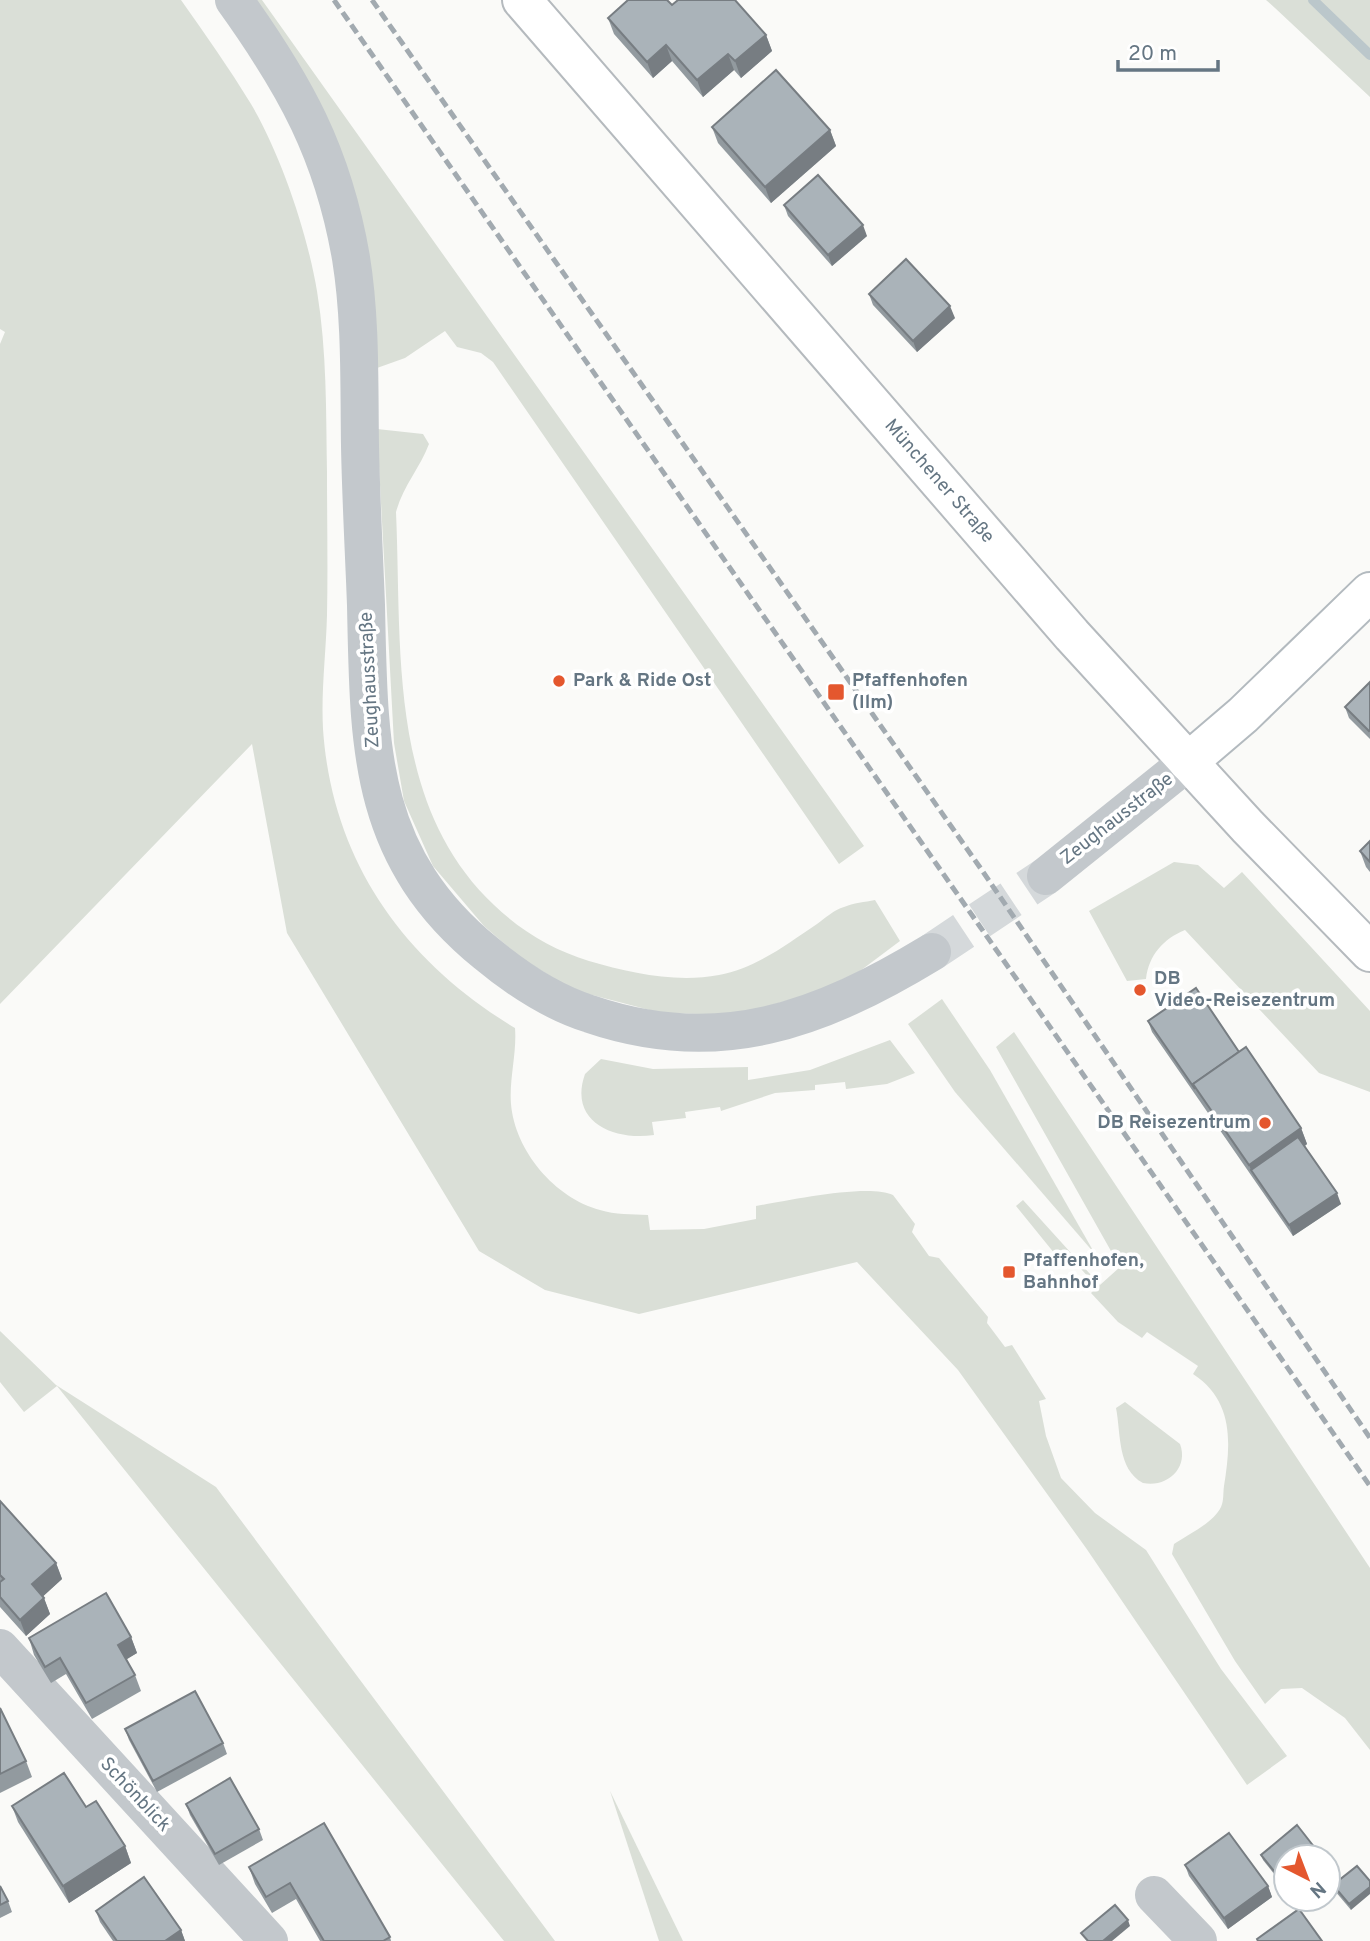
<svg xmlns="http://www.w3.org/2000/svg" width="1370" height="1941" font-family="Overpass,sans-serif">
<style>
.green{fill:#dadfd7}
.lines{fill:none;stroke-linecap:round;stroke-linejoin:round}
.stream{stroke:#bbc7cb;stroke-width:10}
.street-tunnel{stroke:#d5d9db;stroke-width:38;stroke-dasharray:38 19;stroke-linecap:butt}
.secondary-casing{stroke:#b3babf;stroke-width:42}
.primary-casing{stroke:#b5babe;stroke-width:42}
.street{stroke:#c3c8cc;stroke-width:38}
.secondary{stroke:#fff;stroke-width:38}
.primary{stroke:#fff;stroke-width:38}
.rail{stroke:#a2aab0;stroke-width:5;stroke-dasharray:10 5;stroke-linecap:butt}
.wall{fill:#929a9f}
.shaded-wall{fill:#777d82}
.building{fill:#aab3b9;stroke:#777d82;stroke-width:2}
.poi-dot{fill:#e4572e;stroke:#fff;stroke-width:2.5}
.labels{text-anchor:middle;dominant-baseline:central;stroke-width:7;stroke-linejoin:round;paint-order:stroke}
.street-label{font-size:19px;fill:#657683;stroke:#fff}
.poi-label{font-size:19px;font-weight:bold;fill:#657683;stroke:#fff;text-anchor:start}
</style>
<rect width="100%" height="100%" fill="#fafaf8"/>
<!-- green -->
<g class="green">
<path d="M0,0H181C205,34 229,68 251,104C281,155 307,232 317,291C327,352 326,412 327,473C327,520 328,568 327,615C326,653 321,691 323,729C332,861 404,961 515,1028C517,1053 509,1079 511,1104C515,1151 555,1198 600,1210C615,1215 632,1214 648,1215L650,1230L704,1229L756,1219V1206C786,1201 868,1183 893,1195L915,1224L912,1232L929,1256L939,1258L988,1317L987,1323L1005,1347L1012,1345L1046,1399L1039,1401L1046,1436L1061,1478L1095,1513L1146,1550L1221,1669L1287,1756L1247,1785L1086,1548L958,1370L857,1262L639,1314L545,1290L479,1251L287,933L252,744L0,1004V344L5,332L0,329Z"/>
<path d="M255,0H262L864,846L839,864L493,362L481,353L457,347L445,331L405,358L377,368Z"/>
<path d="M1266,0H1370V97L1275,8Z"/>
<path d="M377,429L423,434L429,444C420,468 403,486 396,512C402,647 387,804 494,905C521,931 553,950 589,961C630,973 676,983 719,975C755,969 787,944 817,924C825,918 834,910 844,907C853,903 865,902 875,900L900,941L860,971L814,993L737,1015L661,1013L573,990L521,958L484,926L433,866L404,801L394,743Z"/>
<path d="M1174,862L1198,865L1224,888L1242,872L1370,1011V1092L1319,1073L1185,930C1163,939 1149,955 1146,979L1127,981L1089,911Z"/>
<path d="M942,999L990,1070L1095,1254L955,1092L908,1024Z"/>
<path d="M1014,1032L1370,1568V1750L1345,1718L1302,1688L1281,1689L1265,1704L1235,1661L1172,1554L1174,1544C1189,1534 1213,1523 1221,1507C1224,1501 1223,1492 1224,1486C1231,1443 1234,1401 1193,1374L1198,1366L1147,1332L1142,1338L1118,1322L1091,1293L1097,1287L1067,1253L1059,1259L1016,1206L1023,1200L1100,1285L1120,1267L996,1047Z"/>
<path d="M890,1040L915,1073L887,1084L846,1089L845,1082L815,1085V1090L775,1093L721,1111L720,1107L685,1112L686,1118L652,1122L654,1135C614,1141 568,1122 585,1074L601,1059L653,1069L748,1067V1080L810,1070Z"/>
<path d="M0,1331L56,1385L216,1487L555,1941H504L57,1386L24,1412L0,1382Z"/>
<path d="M1125,1402L1180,1444C1189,1468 1167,1488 1143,1483C1117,1469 1121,1433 1116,1408Z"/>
<path d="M610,1791L683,1941H659Z"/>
</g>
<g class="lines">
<!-- stream -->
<path class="stream" d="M1313,0L1370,55"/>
<!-- street-tunnel -->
<path class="street-tunnel" d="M932,952L1046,876"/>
<!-- secondary casing -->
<g class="secondary-casing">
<path id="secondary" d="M1188,762L1243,715L1370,592"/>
</g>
<!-- primary casing -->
<g class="primary-casing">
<g id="primary">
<path id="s1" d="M522,0L1072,635L1248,827L1370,952"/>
</g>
</g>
<!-- street -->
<g class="street">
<path d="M234,0C295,85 333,153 351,258C361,320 359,384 360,446C361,499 364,552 366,605C369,746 367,856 486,953C516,978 552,1002 590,1014C719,1058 820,1020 932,952"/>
<path d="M1046,876L1188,762"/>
<path d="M0,1648L269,1941"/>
<path d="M1154,1895L1198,1941"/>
</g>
<!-- secondary -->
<use href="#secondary" class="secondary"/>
<!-- primary -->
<use href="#primary" class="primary"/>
<!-- rail -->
<g class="rail">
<path d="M334,0L1370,1486"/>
<path d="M372,0L979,866L1370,1438"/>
</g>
</g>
<!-- wall -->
<g class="wall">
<path d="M672,5L766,35L772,51L741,78L734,70L703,97L672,61L653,78L614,34L608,18Z"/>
<path d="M712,127L830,130L836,146L771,203L718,143Z"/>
<path d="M784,205L867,236L832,266L788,216Z"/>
<path d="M869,294L955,318L917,352L873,305Z"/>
<path d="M1370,682V739L1349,718L1345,707Z"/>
<path d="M1370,841V872L1366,867L1360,851Z"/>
<path d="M1148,1021L1239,1052L1301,1128L1307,1144L1305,1146L1341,1204L1293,1236L1152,1032Z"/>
<path d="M0,1501L56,1563L62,1579L43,1596L50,1614L26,1636L0,1607Z"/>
<path d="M131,1637L137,1653L126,1659L135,1675L141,1691L92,1719L66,1674L51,1683L34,1655L29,1638Z"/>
<path d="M0,1708L26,1761L32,1777L0,1793Z"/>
<path d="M125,1729L223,1743L227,1754L157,1792L129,1740Z"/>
<path d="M186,1804L259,1829L263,1840L219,1865L190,1815Z"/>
<path d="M12,1806L86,1807L125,1846L131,1863L69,1903L18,1822Z"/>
<path d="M324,1823L390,1937L391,1941H320L296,1899L272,1913L255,1884L249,1867Z"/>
<path d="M1261,1855L1286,1857V1889L1263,1860Z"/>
<path d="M1185,1865L1268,1886L1272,1897L1228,1929L1189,1876Z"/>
<path d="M1357,1866L1351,1910L1335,1891L1333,1885Z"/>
<path d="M0,1886L8,1901L12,1912L0,1918Z"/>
<path d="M96,1911L181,1930L185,1941H113L100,1922Z"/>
</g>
<!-- shaded-wall -->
<g class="shaded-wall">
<path d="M766,35L772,51L741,78L735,61Z"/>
<path d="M666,45L672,61L653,78L647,62Z"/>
<path d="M728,54L734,70L703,97L697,80Z"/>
<path d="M830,130L836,146L771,203L765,187Z"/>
<path d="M863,225L867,236L832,266L828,255Z"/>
<path d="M950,306L955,318L917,352L913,341Z"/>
<path d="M1301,1128L1307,1144L1257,1179L1251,1170L1249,1165Z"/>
<path d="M1337,1193L1341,1204L1293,1236L1289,1225Z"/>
<path d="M56,1563L62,1579L38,1601L32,1584Z"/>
<path d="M44,1598L50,1614L26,1636L20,1620Z"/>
<path d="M131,1637L137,1653L124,1661L118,1645Z"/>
<path d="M125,1846L131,1863L69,1903L63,1886Z"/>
<path d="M1335,1873L1337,1878L1328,1886V1878Z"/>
<path d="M1268,1886L1272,1897L1228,1929L1224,1918Z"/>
<path d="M1370,1887V1894L1351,1910L1349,1904Z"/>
<path d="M1303,1899H1312L1301,1907L1299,1902Z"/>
<path d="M1128,1920L1130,1926L1112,1941H1103Z"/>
<path d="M181,1930L185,1941H165Z"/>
</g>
<!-- building -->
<g class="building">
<path d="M628,0H667L672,5L678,0H735L766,35L735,61L728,54L697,80L666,45L647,62L608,18Z"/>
<path d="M776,70L830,130L765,187L712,127Z"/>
<path d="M818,175L863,225L828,255L784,205Z"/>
<path d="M906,259L950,306L913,341L869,294Z"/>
<path d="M1370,682V730L1369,731L1345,707Z"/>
<path d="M1370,841V862L1360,851Z"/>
<path d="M1196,988L1239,1052L1193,1084L1195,1089L1148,1021Z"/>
<path d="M1246,1047L1301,1128L1249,1165L1193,1084Z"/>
<path d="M1298,1137L1337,1193L1289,1225L1251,1170Z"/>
<path d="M0,1501L56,1563L32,1584L44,1598L20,1620L0,1597V1582L4,1579L0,1575Z"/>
<path d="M106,1593L131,1637L118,1645L135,1675L86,1703L60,1658L45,1667L29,1638Z"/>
<path d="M195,1691L223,1743L153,1781L125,1729Z"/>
<path d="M0,1708L26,1761L0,1774Z"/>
<path d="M64,1773L86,1807L96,1801L125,1846L63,1886L12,1806Z"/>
<path d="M230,1778L259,1829L215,1854L186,1804Z"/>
<path d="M324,1823L390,1937L383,1941H324L290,1883L266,1897L249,1867Z"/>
<path d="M1297,1825L1322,1857H1286V1886L1261,1855Z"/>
<path d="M1229,1833L1268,1886L1224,1918L1185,1865Z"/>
<path d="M1328,1864L1335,1873L1328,1878Z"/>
<path d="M1357,1866L1370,1881V1887L1349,1904L1333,1885Z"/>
<path d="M144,1877L181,1930L165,1941H117L96,1911Z"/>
<path d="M0,1886L8,1901L0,1905Z"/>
<path d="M1115,1905L1128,1920L1103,1941H1088L1081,1933Z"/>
<path d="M1299,1909L1322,1941H1258L1257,1939Z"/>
</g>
<!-- markers -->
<g class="poi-dot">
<circle cx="559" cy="681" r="7"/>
<rect x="827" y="683" width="18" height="18" rx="3.5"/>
<circle cx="1140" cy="990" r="7"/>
<circle cx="1265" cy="1123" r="7"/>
<rect x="1002" y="1265" width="14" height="14" rx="3.5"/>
</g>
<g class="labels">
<!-- street labels -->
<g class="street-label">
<text stroke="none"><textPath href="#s1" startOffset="637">Münchener Straße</textPath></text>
<text transform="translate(370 680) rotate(-93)">Zeughausstraße</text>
<text transform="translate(1117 819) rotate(-38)">Zeughausstraße</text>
<text transform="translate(135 1795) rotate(47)">Schönblick</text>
</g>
<!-- poi labels -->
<g class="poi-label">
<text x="573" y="681">Park &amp; Ride Ost</text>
<text x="852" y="681">Pfaffenhofen<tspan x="852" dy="22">(Ilm)</tspan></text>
<text x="1154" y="979">DB<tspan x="1154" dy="22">Video-Reisezentrum</tspan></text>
<text x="1251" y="1123" text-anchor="end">DB Reisezentrum</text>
<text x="1023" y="1261">Pfaffenhofen,<tspan x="1023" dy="22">Bahnhof</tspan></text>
</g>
</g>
<!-- north arrow -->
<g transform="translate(1307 1878) rotate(138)"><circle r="33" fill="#ffffff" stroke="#c1c8cd" stroke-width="2"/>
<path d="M0-5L12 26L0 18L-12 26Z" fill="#e4572e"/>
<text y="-10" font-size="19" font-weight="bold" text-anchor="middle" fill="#657683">N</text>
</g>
<!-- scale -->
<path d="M1118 60v10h100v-10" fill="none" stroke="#657683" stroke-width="3.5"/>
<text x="1128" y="60" font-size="21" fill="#657683" stroke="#ffffff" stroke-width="5" paint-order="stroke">20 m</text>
</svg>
